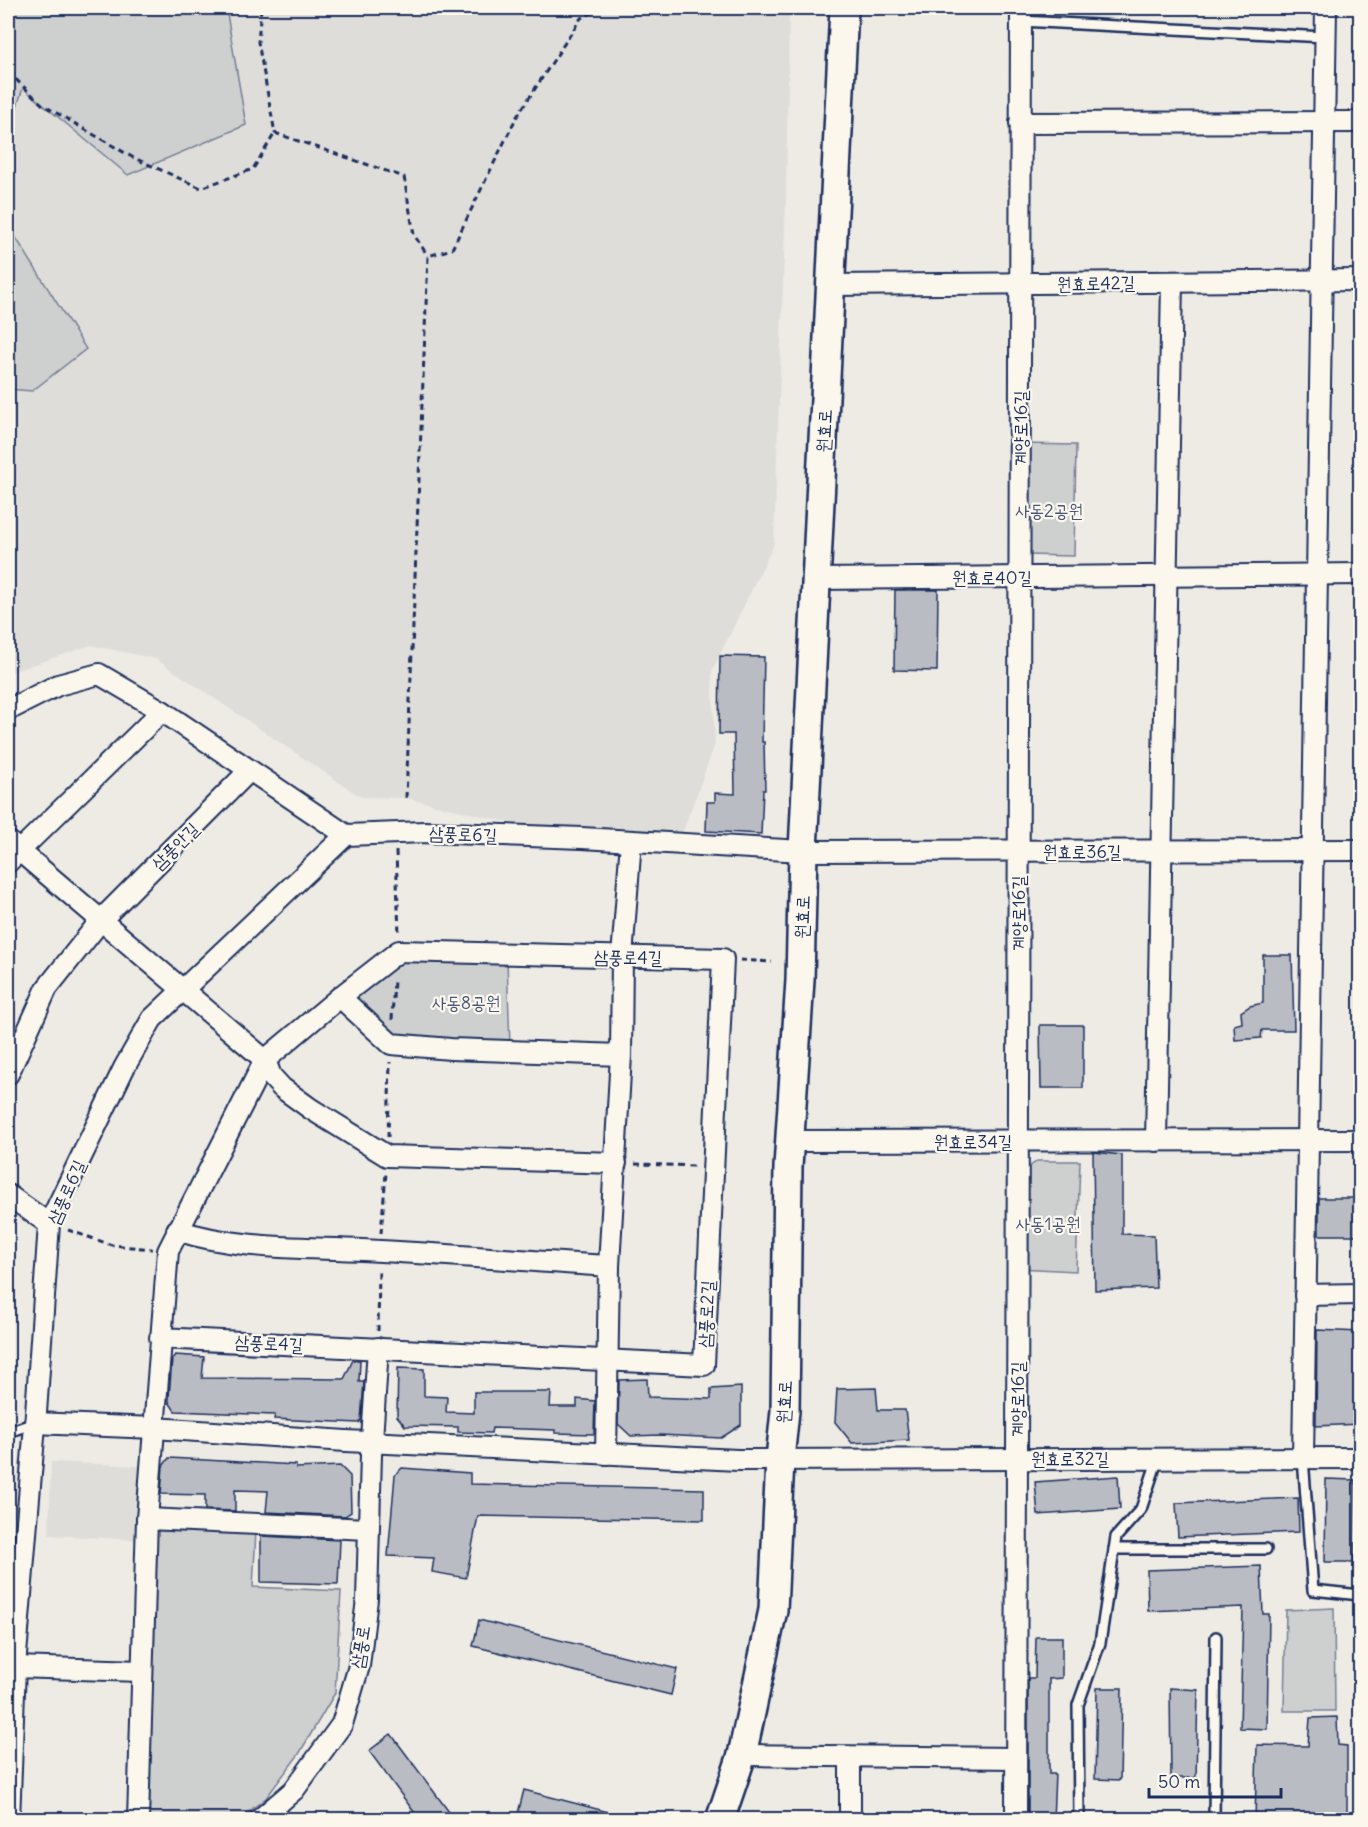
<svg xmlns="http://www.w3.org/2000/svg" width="1368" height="1827" font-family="Delius,'Poor Story',sans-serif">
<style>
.built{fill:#deddda}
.green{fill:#cecfcf;stroke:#747f96;stroke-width:1.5}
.building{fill:#b9bcc3;stroke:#1b2f5e;stroke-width:1.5}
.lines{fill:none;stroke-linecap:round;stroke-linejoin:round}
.lane-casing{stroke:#1b2f5e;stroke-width:14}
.street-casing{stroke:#1b2f5e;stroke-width:24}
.secondary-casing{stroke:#1b2f5e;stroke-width:32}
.path{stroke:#1b2f5e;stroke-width:3;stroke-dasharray:6 4.5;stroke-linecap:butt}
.lane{stroke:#fbf7ec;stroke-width:9}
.street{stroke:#fbf7ec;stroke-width:20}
.secondary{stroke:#fbf7ec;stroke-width:27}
.labels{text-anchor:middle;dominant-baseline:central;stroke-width:4.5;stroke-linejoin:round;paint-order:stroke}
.street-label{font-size:18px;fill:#1b2f5e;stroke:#fbf7ec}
.park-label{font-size:18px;fill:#48577a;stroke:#fbf7ec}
</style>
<rect width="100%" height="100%" fill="#eeebe4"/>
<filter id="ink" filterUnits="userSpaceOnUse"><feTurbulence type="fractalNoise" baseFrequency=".0167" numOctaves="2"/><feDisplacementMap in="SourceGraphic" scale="12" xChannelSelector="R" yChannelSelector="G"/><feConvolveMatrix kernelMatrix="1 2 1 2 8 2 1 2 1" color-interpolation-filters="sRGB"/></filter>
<g filter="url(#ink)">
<!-- built -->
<g class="built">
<path d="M8,8H789L786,199L774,544L712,671L715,744L682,834L516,824L406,798L361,797L156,659L91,645L12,672L8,675Z"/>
<path d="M51,1462L140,1466L137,1540L49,1535Z"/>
</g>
<!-- green -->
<g class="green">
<path d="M8,8H226L246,125L128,175L23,88L8,134Z"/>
<path d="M8,225L86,349L32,391L8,389Z"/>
<path d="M1023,444L1076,445L1074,556L1023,555Z"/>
<path d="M397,959L507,960L510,1046L393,1040L350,996Z"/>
<path d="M1037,1161H1080L1076,1271L1018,1268L1024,1171Z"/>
<path d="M156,1530H256L253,1587L341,1591L335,1693L299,1754L266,1798L239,1819L149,1820Z"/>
<path d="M1334,1608L1335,1711H1284L1286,1610Z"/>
</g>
<!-- building -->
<g class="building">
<path d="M895,590H938L937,671L894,670Z"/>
<path d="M720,656L764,657L762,742H764L765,790H763L761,834L706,831L707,802H715V793L735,794L734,734H719Z"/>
<path d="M1263,955H1292L1294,1030H1262L1261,1038L1235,1040L1234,1025L1242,1023L1241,1012L1250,1006L1263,1003Z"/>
<path d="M1040,1025H1083V1088H1041Z"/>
<path d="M1093,1152L1122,1155V1234L1154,1235L1156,1288L1095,1290Z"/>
<rect x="1319" y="1198" width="41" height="37"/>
<path d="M1317,1330L1360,1332V1424L1316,1426Z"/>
<path d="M175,1355L204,1357L202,1378L344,1379L353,1360H360L359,1382H364L361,1420L359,1423L274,1419L275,1415L175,1411L169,1402V1397L172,1359Z"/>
<path d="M398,1368L424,1369V1396L447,1397L446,1412L474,1413V1392H551L550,1407H577V1399L595,1401L594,1434L555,1433V1430L492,1428L491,1433L458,1432V1427L405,1426L397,1416Z"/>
<path d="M647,1379L648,1397L711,1399V1389L741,1387V1425L721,1438L660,1435L631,1436L618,1424L619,1380Z"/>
<path d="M876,1388L878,1410H905L909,1440L852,1443L835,1422L837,1389Z"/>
<path d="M169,1458L296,1465V1468L340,1466L350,1476L351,1512L345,1516L266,1512L268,1491L235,1490V1511L205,1510V1495L161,1494L163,1466Z"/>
<path d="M402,1468L470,1473V1484L704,1489V1520L478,1516L466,1578L432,1572L434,1558L388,1556L395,1475Z"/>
<path d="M1118,1476L1120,1509L1038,1515L1035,1482Z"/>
<path d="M1326,1479L1355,1480L1354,1562H1325Z"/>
<path d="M1298,1498L1299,1532L1178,1537L1176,1503Z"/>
<path d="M261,1536L340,1540L338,1584L261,1582Z"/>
<path d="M1261,1566L1263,1614H1269L1267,1729L1240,1728L1243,1607L1148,1611L1147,1570Z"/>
<path d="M479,1620L677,1669L671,1695L473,1646Z"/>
<path d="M1036,1637H1062V1678L1049,1679V1774H1055L1053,1820H1028V1678H1035Z"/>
<path d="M1097,1688H1122L1120,1780L1095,1779Z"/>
<path d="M1170,1688L1198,1690L1196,1778H1171Z"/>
<path d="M1337,1717L1338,1745L1347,1746V1820H1255L1257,1745L1308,1746L1310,1718Z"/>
<path d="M391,1734L455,1820H420L369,1751Z"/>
<path d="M524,1790L620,1815L619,1820H525L517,1817Z"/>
</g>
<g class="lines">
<!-- lane casing -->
<g class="lane-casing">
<g id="lane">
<path d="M1021,21L1325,37"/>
<path d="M8,1432L35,1423"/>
<path d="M1303,1458L1313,1590L1360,1595"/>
<path d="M1114,1549H1266"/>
<path d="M1079,1820L1078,1705L1100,1643L1116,1537L1141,1509L1158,1458"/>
<path d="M1214,1820L1216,1637"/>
</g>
</g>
<!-- street casing -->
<g class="street-casing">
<g id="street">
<path d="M1020,123L1360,122"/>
<path d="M831,285L1360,280"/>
<path d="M817,579L1360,574"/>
<path d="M8,710L58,685L99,674L162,711L346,835"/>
<path d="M8,841L265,1060L271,1076L282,1088L311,1109L387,1156L616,1163"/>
<path d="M8,862L162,711"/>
<path d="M340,997L391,1044L451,1049L621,1055"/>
<path d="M8,1074L47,988L101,920L249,771"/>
<path d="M789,1141L1360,1140"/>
<path d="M1156,1141L1172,282"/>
<path d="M8,1195L49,1224"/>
<path d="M177,1230C238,1250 300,1247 363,1250C445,1254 527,1261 609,1266"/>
<path d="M1305,1295L1360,1294"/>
<path d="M35,1423L154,1428L346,1441L738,1460L1360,1458"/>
<path d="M606,1454L609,1266L621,1055L622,957L631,841"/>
<path d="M1303,1458L1326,8"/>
<path d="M147,1519L368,1529"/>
<path d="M15,1667L141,1671"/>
<path d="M742,1755L1016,1758"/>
<path d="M850,1757V1820"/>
<path d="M9,1820L15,1667L36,1413L49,1224L124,1068L152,1019L346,835L425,832L582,838L803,851L1360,850"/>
<path d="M138,1820L147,1519L168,1251L265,1060L340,997L399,951L723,959L704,1365L160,1338"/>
<path d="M259,1820L294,1790L342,1724L359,1666L367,1599L371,1455L378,1348"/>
<path d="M1016,1820L1021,8"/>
</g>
</g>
<!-- secondary casing -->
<g class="secondary-casing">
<path id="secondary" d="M720,1820L742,1755L773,1610L780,1459L785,1411L788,1167L800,980L803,851L844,8"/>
</g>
<!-- path -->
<g class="path">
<path d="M261,8L258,42L275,133L404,177L414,235L428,256"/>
<path d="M8,72L43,105L132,157L201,188L253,169L275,133"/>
<path d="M8,85L13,75"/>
<path d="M406,798L428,256L452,249L516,118L581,18L602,8"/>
<path d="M396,851L399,935"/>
<path d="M740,960L772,962"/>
<path d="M392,1020L394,979"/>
<path d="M388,1137L390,1062"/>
<path d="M635,1164L697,1166"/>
<path d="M68,1230L112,1245L152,1249"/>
<path d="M381,1233L386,1173"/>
<path d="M378,1331L379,1269"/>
</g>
<!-- lane -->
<use href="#lane" class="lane"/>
<!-- street -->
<use href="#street" class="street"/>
<!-- secondary -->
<use href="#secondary" class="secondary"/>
</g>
</g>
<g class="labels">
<!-- street labels -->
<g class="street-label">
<text transform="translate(1096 283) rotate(-1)">원효로42길</text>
<text transform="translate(1020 428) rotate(-90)">계양로16길</text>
<text transform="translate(824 431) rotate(-87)">원효로</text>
<text x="992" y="577">원효로40길</text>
<text transform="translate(463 834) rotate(2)">삼풍로6길</text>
<text transform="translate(175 846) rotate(-45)">삼풍안길</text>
<text x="1082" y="851">원효로36길</text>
<text transform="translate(1018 913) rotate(-90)">계양로16길</text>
<text transform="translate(802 917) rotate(-88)">원효로</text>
<text transform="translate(628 957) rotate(1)">삼풍로4길</text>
<text x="973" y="1141">원효로34길</text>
<text transform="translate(66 1192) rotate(-66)">삼풍로6길</text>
<text transform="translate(706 1314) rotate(-87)">삼풍로2길</text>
<text transform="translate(269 1343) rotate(3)">삼풍로4길</text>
<text transform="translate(1017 1399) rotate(-90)">계양로16길</text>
<text transform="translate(784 1402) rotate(-87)">원효로</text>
<text x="1070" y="1458">원효로32길</text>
<text transform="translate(360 1647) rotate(-81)">삼풍로</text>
</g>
<!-- park labels -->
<g class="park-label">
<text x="1049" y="510">사동2공원</text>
<text x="466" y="1002">사동8공원</text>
<text x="1048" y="1223">사동1공원</text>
</g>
</g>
<!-- margin -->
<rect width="1368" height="1827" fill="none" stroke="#fbf7ec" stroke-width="30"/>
<rect x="15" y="15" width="1338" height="1797" fill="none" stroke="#1b2f5e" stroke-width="2" filter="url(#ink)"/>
<!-- scale -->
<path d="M1149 1788v9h132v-9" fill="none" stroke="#1b2f5e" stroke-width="3"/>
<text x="1158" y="1788" font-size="18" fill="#1b2f5e" stroke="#fbf7ec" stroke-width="4.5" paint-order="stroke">50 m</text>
</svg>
